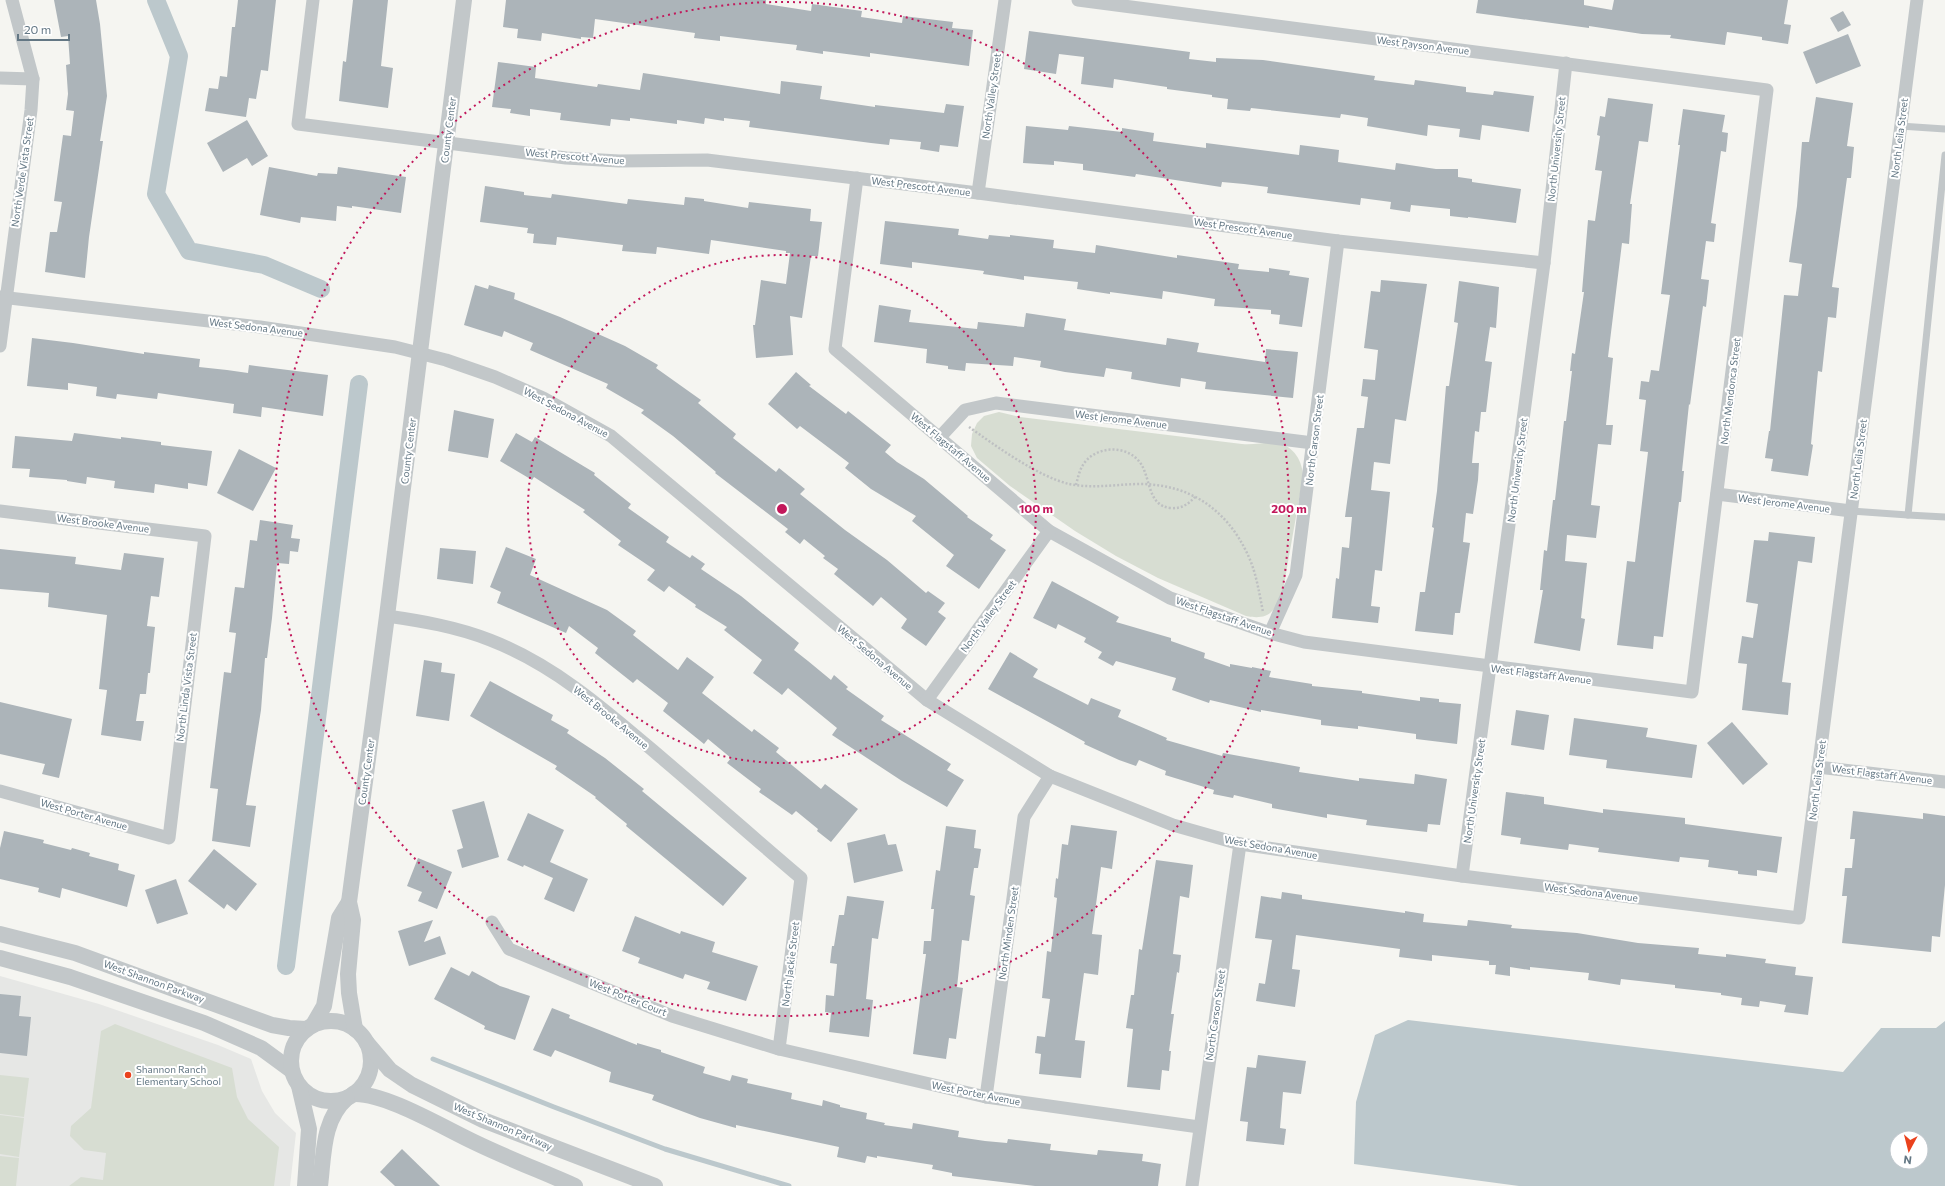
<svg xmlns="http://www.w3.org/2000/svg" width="1945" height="1186" font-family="Commissioner,sans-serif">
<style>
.built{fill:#e6e7e5}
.green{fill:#d7ddd2}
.water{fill:#bcc8cc;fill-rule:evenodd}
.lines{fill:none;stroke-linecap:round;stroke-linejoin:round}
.stream{stroke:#bcc8cc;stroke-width:5}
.canal{stroke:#bcc8cc;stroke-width:18}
.building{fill:#acb4b9}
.path{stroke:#bec0c2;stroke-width:2.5;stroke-dasharray:2 2;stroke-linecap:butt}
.service{stroke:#c2c7c9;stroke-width:7}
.minor{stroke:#c2c7c9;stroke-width:13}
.tertiary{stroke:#c2c7c9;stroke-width:16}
.ring{fill:none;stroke:#c2185b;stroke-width:2;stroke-dasharray:2 4}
.poi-dot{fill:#ea421d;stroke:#fff;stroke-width:1.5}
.labels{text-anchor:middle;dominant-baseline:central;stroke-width:4;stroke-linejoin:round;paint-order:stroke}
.street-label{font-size:10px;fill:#637784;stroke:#fff}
.poi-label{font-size:10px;fill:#637784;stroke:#fff;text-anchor:start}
.centre{fill:#c2185b;stroke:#fff;stroke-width:2}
.ring-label{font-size:12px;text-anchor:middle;font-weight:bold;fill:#c2185b;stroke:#fff;stroke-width:4;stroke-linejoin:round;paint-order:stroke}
</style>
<rect width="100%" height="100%" fill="#f5f5f1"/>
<!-- built -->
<path class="built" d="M0,976L99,1004L218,1045L251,1059L262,1091L275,1113L296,1133L290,1186H0Z"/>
<!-- green -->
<g class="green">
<path d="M999,412L1020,417L1242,444C1254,445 1266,442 1276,443C1294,445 1303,462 1303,477L1282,596C1273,614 1266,620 1246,616L1158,578L1116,556L1075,531L1010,486L977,458L971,446L972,434L977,423L984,416Z"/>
<path d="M115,1024L232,1068L237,1097L248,1119L279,1147L274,1186H69L81,1177L103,1180L106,1153L84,1150L70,1136L71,1126L91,1108L101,1031Z"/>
<path d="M0,1075L29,1078L24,1117L0,1114Z"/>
<path d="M0,1115L24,1118L19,1157L0,1154Z"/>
<path d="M0,1156L19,1158L16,1186H0Z"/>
</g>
<!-- water -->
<path class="water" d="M1408,1020L1843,1072L1881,1028H1936L1945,1021V1186H1519L1354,1164L1356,1102L1375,1035ZM1897,1138H1921V1162H1897Z"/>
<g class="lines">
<!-- stream -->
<path class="stream" d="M433,1059L554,1107L665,1149L789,1186"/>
<!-- canal -->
<g class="canal">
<path d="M156,0L179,56L156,194L189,251L264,265L321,289"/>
<path d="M286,966L359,384"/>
</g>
</g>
<!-- building -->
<g class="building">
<path d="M54,0H96L100,24L107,96L100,141H103L89,237L85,278L45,272L50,232H57L62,202L54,201L63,135L71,136L74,111L66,110L68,94L66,65L70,64L68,36L61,37Z"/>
<path d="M238,0H276L268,71L261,70L256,99L249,98L246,117L205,111L209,88L218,89L220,76L227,77L232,27H235Z"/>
<path d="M353,0H388L381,66L393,68L388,108L339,101L343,61L346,62Z"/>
<path d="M506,0H766V4L811,11L812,4L862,11L861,17L902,23L903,16L953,22L952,28L973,30L969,66L870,53V57L823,51V54L796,50L797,45L720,36V41L694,38L695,33L595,19L593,38L581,37V39L542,33L541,41L517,38L518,29L503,27Z"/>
<path d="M1478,0H1584V5L1612,10L1614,0H1788L1784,24L1791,25L1788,44L1762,40V37L1727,32L1725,45L1670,38L1671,35L1642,34L1589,26V28L1476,13Z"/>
<path d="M1843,11L1851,25L1838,32L1830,18Z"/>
<path d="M1029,31L1190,52L1189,59L1216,62V58L1263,60L1375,76L1374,80L1414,85L1415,80L1466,87V92L1493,95L1494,91L1534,96L1529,132L1482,125L1480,140L1459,137L1460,129L1428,125L1427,136L1367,126L1368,118L1341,114L1340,118L1251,108L1250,111L1227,109L1228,99L1212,97V95L1167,89V87L1114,79L1113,88L1081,84L1084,57L1059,54L1056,74L1024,69Z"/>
<path d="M1848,34L1861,66L1816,84L1803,52Z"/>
<path d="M498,62L536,67L535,78L597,87L598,84L640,90L643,73L780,94L781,81L822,86L820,99L875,107V105L944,113L946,104L964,106L958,147L940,145L939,152L920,149L921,142L890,139L889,145L871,143L749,127L750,121L724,118V121L705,118L704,124L677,120V124L630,118V121L611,119L610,126L560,120L561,113L530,109V116L510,113L511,109L492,107Z"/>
<path d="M1816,97L1853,103L1847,146L1854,147L1851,178H1847L1832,287L1839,288L1836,318L1828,317L1822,372L1818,371L1811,444L1813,445L1808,476L1771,471L1773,459L1765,458L1769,431H1770L1784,295L1798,296L1802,264L1789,262L1797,206L1802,142H1809Z"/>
<path d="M1608,98L1653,104L1648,142L1639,141L1630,204H1632L1629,244L1622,243L1608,357L1613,358L1606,425H1613L1611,445L1598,444L1591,505L1600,506L1596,538L1567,535L1565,561L1587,563L1581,618L1585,619L1580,651L1534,643L1543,590H1540L1544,550L1547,551L1553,500H1555L1564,421H1566L1572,371H1570L1572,353L1575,354L1584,292H1582L1588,220L1595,221L1602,171L1595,170L1600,136L1597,135L1600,116L1605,117Z"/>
<path d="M1683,109L1725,115L1722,132L1728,133L1726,152L1721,151L1711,223L1716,224L1714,242L1706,241L1701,279L1709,280L1706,307L1703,306L1690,405L1689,404L1682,471H1684L1681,502H1679L1663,637L1654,636L1653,649L1617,645L1627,561L1635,562L1648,452L1640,451L1646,400L1639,399L1641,381L1649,382L1651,370L1659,371L1670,295L1661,294L1680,145H1678Z"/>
<path d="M247,120L268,156L252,166L247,158L223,172L207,143Z"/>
<path d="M1026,126L1068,130L1069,126L1122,132V128L1154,133L1153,141L1206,148V143L1299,155L1300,145L1339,150L1338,162L1395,170L1396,163L1436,169H1458V177L1472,179V182L1521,189L1516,223L1468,217V218L1450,216V209L1411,205L1410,212L1390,209L1391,202L1361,198L1360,205L1267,193L1268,187L1244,184L1222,182L1221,187L1136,174L1135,177L1083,170V164L1054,161V165L1023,163Z"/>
<path d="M269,167L317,176L318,173L337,174L338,167L406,177L401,213L352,206V208L337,206L336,221L301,217L300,223L260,215Z"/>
<path d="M485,186L524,192V195L551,198L552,194L627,204L628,199L684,205L685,197L704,199V201L748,208L749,202L811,209L810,221L822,222L818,256H811L802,318L790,316L793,355L756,358L753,325H755L761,280L786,284L790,253H786V251L711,240L709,254L657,247L656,254L622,251L623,245L557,237L556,245L533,243L534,234L527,233L528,228L480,222Z"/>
<path d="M885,221L959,229L958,235L988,239L989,235L1010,237V235L1054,240L1053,248L1095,253L1096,245L1177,258V255L1239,264L1238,269L1269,272V268L1290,271L1289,275L1309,278L1302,327L1279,324L1280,315L1271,314V310L1214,306L1215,299L1163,291L1162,299L1110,292V294L1077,289L1078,282L1024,276V280L983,274L984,271L912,262V268L880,264Z"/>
<path d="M1381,280L1427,284L1406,421L1395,419L1390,464L1374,462L1371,490L1390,492L1382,571L1375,570L1371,606L1380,607L1378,623L1332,618L1336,578L1339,579L1342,547L1349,548L1352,517H1345L1357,428H1364L1368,397L1361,396L1363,379L1375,380L1378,350L1364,348L1371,291L1380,292Z"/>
<path d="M1459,281L1499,287L1496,328L1490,327L1485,361L1492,362L1486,412H1481L1479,432L1475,431L1472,463H1479L1478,480L1473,514L1466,513L1463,542L1470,543L1460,613H1455L1453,635L1415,631L1420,592H1425L1434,528L1432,527L1437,491L1446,386H1449L1458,323L1454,322Z"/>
<path d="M475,285L488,289L489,285L515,293L514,299L560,317L625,346L658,365L656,368L701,400L698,403L736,434L733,438L776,472L779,468L805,489L800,494L845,530L887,560L926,593L928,591L945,603L938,612L946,618L926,646L901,628L907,619L881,597L873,606L834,574L838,569L823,558L825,556L804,539L800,544L785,532L788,529L715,473L716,472L673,436L641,413L644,410L606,388L608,384L530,350L533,343L504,331L502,337L464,325Z"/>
<path d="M879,305L911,310L909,322L977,329L978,322L1024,327L1026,313L1066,319L1064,330L1166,345L1167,338L1199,343L1197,352L1265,362L1266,349L1298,352L1293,398L1205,389L1206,382L1181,378L1180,387L1160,384L1131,379L1132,372L1106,368L1104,377L1065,372L1040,367L1041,361L1014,357L1013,366L966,363L965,371L948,369V366L926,363L927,349L874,342Z"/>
<path d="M32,338L73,343L144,354V352L200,359L199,367L227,370L248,373L249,365L328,375L323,416L262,407L261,417L233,413L234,404L158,393L157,399L117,394L116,399L96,396L97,387L68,383V390L27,386Z"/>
<path d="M796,372L811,385L809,386L846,414L848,411L891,445L885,452L897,462L924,479L968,516L967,517L993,535L990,539L1006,550L979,589L946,566L954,555L912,521L916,516L871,489L845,468L849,463L800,426L797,429L768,404Z"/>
<path d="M454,410L494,419L488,458L448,451Z"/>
<path d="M74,433L121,439V437L161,442V445L212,451L207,486L188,483V489L155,484L154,493L114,488L115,481L87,477L86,484L67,481V480L29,477L30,469L12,468L15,436L72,441Z"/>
<path d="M516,433L532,442L535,437L595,473L594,475L631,504L628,508L669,537L666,542L690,558L692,555L705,564L701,569L741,596L799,643L794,650L808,661L831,680L834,675L848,687L846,689L884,716L881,720L951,764L947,770L964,780L947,807L902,781L832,735L837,728L788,688L782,695L753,673L762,660L724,630L727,627L695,607L696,605L669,586L664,592L647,580L655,570L618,545L621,541L583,512L585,510L534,477L532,480L500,461Z"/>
<path d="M239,449L276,468L253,511L217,493Z"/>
<path d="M260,520L293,525L291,538L300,539L298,552L290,551L289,564L277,563L272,618L267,658H265L261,710L246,805L256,806L250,847L212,841L218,789L210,788L224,672L231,673L236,633L229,632L235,587L244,588L250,540L257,541Z"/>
<path d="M1769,532L1815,537L1812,563L1798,561L1782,682L1791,683L1788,715L1742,710L1747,664L1738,663L1742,636L1753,638L1758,604L1746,602L1754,540L1768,541Z"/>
<path d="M506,547L536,559L530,575L607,610L636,631L633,635L678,670L687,657L714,677L702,693L752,732L754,729L779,748L776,752L821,789L825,784L858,809L831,842L817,831L818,829L796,811L792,815L759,792L761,789L727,763L731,758L708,739L704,744L663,711L668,703L637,679L633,683L595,653L598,648L569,626L566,633L497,603L501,592L490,587Z"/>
<path d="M440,548L476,551L473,584L437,579Z"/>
<path d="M0,549L76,557L75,564L121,570L124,553L164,558L159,597L151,596L147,626L155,627L150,673H148L146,694H140L136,721H144L141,741L101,735L107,690L99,689L107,615L48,607L49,593L0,589Z"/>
<path d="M1052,581L1119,617L1116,622L1171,638V641L1205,653L1204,658L1230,667V664L1252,668V667L1271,671L1269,677L1312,684V686L1362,691V693L1420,701V697L1439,699V702L1461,704L1457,744L1416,739V734L1358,726V729L1321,725V720L1261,710V712L1210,700L1209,703L1172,690L1176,678L1116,661L1113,666L1098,658L1102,652L1084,642L1086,638L1058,624L1056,629L1033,618Z"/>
<path d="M1010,652L1038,669L1033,677L1088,705L1091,698L1121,710L1118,717L1167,738L1166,740L1222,756L1223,753L1300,767L1299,772L1359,781V778L1414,784L1415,774L1447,779L1440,825L1428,824L1427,832L1366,825L1367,820L1327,814V818L1272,808V804L1234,795L1233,798L1213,794L1214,790L1165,775L1166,771L1139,760L1136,766L1119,760L1084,744L1085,742L988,689Z"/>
<path d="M424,660L442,663L441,672L455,674L449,721L416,716Z"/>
<path d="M490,681L553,715L551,720L569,730L567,733L605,758L644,789L642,791L747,878L723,906L626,826L627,824L595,798L596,797L555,769L557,766L470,716Z"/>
<path d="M0,702L72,719L59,778L42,774L45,764L0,754Z"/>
<path d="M1516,710L1549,715L1544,750L1511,745Z"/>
<path d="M1574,718L1648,728L1646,737L1697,745L1692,778L1606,768L1607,760L1569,755Z"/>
<path d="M1732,722L1768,764L1743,785L1707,743Z"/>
<path d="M1506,792L1544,797V804L1603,813V809L1685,818V824L1782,837L1777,873L1757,870V876L1738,874V871L1708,867L1709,860L1680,857L1679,862L1598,852L1599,848L1569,844L1568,850L1520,844L1521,838L1501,835Z"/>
<path d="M484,801L499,857L462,868L457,850L463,848L452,810Z"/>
<path d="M1853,811L1923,819V813L1945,816V885L1940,937L1932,936L1931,952L1842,943L1847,896H1842L1845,868H1852L1855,839H1850Z"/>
<path d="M528,813L564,830L550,862L588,879L574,912L544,899L553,878L524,865L523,867L507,860Z"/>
<path d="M1071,825L1117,831L1112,869L1101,867L1092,934L1102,935L1098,975L1084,973L1075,1040L1085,1041L1081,1078L1039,1074L1041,1054L1035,1053L1037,1036L1045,1037L1050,999L1042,998L1047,951L1051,952L1057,898L1054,897L1056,878L1058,879L1062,844L1068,845Z"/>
<path d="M946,826L976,830L974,848L981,849L978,868H974L970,895L975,896L969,941L962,940L957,987L963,988L956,1039L949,1038L946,1059L913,1054L926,954H923L924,941H931L934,909H931L936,870L940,871Z"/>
<path d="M4,831L44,840L43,843L71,850L72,848L90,853L89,856L119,864L118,870L135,875L127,907L62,888L60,898L38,892L39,888L0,879V848Z"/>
<path d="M885,834L888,845L896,844L903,871L854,883L847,843Z"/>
<path d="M214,849L257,884L236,911L227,904L224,909L188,881Z"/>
<path d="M418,858L452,872L437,909L418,901L422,892L407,886Z"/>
<path d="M1156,860L1193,865L1189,898L1180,896L1173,954L1181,955L1179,973L1177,972L1171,1014H1174L1169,1051H1171L1169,1071L1162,1070L1160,1090L1127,1087L1133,1029L1126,1028L1131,995H1134L1139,949L1142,950Z"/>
<path d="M176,879L188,914L157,924L145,890Z"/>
<path d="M1282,892L1302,895V899L1405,913V911L1424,914L1423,922L1467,926L1468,920L1486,922L1512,925L1511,928L1577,933L1638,943L1699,948L1698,954L1726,957V954L1766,959L1765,963L1796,967L1795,975L1813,977L1808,1015L1784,1012L1786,1005L1760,1001L1759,1007L1741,1005L1742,998L1721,995V993L1675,988V985L1621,979L1620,985L1588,980L1589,973L1530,967V970L1510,967V976L1495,974L1496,965H1489V961L1432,955V961L1399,957L1400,949L1296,935L1292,969L1300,970L1295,1007L1256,1001L1259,983L1265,984L1272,940L1255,938L1261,896L1281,899Z"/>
<path d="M847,896L884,901L878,939L872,938L866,999L873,1000L869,1037L829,1032L831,1013L825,1012L826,995L834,996L837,964L830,963L832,946H834L839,915H844Z"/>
<path d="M635,916L680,934L681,931L715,942L712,952L758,966L746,1001L707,989L710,982L685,974L683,979L638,963L640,958L622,951Z"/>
<path d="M433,920L424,942L440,936L446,954L409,966L398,931Z"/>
<path d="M451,967L469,976L472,971L500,986L530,996L515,1040L484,1029L485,1026L434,999Z"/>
<path d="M0,994L21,996L19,1016L31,1017L27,1056L0,1053Z"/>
<path d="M552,1008L570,1015L569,1018L637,1045V1043L661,1050V1052L705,1067L703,1073L730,1081L732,1075L748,1079L747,1083L792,1093L791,1099L822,1106L823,1100L840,1105V1107L867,1113L866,1119L885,1123L884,1125L912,1129L913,1123L959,1131L958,1137L985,1141L1007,1143L1008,1139L1051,1144L1050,1150L1097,1155L1098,1150L1143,1154L1142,1161L1161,1164L1158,1186H1035L952,1176V1173L932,1169L933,1165L877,1156V1158L867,1156L865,1163L837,1157L839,1147L736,1125V1128L700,1118L652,1100L654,1095L609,1082L611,1072L555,1050L551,1057L533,1050Z"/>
<path d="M1258,1055L1306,1061L1301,1094L1283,1092L1280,1128L1286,1129L1284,1145L1246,1141L1248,1122L1240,1121L1247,1067L1256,1068Z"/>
<path d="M402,1149L440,1186H395L380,1172Z"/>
</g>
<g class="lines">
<!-- path -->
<g class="path">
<path d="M969,427C996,446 1037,476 1069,484C1094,489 1117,484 1142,484C1190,485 1226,509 1247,553C1256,571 1259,592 1263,612"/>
<path d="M1076,485C1078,477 1080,468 1085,462C1097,447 1123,445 1137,459C1152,473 1145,506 1171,508C1182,509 1188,504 1195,497"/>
</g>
<!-- service -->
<g class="service">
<path d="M1900,126L1945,129"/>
<path d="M1945,155L1908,515L1945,517"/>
<path d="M1851,511L1908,515"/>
</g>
<!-- minor -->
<g class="minor">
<path d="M313,0L298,124L566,158L619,161L707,160L978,193L1338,241L1544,263"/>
<path d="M0,78L33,79"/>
<path d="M857,178L835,349L1049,531L1170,598L1270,633L1304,642L1692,692L1767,90L1078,0"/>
<path d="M978,193L1005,0"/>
<path d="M0,297L260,327L395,347L446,360L495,377L543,398L611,436L927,700L1050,776L1173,825L1240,844L1462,876L1799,918L1917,0"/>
<path d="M0,346L31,110L33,79L12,0"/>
<path d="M940,437L965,410L996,403L1313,443"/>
<path d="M1717,494L1851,511"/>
<path d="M0,511L205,536L169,838L0,791"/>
<path d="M387,616C422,621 457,627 490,640C557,666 610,714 664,760C710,799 755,839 801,878L779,1049"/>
<path d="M1270,633L1296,575L1338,241"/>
<path d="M927,700L1049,531"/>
<path d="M1818,767L1945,782"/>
<path d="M1462,876L1544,263L1566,63"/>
<path d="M492,922L509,949L672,1016L779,1049L986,1097L1199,1127"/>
<path d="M986,1097L1024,817L1050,776"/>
<path d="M1192,1186L1240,844"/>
</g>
<!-- tertiary -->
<g class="tertiary">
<path d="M0,934L75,953L272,1025L289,1028L306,1029"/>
<path d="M0,958L70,977L204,1023L261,1048L291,1070"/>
<circle cx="331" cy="1061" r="40"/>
<path d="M313,1025L324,1006L339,918L349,902"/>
<path d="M355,1029L349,993L348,974L353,920L349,902L387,616L464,0"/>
<path d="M367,1043L390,1070L412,1085L483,1120L655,1186"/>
<path d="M299,1086L309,1129L305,1186"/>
<path d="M353,1094C384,1092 444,1128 474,1142C507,1158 541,1171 575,1186"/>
<path d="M320,1186C324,1155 322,1120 347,1098"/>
</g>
</g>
<!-- distance rings -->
<g class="ring">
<circle cx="782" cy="509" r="254"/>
<circle cx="782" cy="509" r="507"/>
</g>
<!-- markers -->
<circle class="poi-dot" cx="128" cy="1075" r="4"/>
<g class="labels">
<!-- street labels -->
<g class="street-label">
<text transform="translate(1423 45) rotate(7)">West Payson Avenue</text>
<text transform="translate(991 96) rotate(-82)">North Valley Street</text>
<text transform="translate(448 130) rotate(-83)">County Center</text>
<text transform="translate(1899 138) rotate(-83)">North Leila Street</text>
<text transform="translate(1556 149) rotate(-84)">North University Street</text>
<text transform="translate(575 156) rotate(5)">West Prescott Avenue</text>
<text transform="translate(22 172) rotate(-82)">North Verde Vista Street</text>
<text transform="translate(921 186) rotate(7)">West Prescott Avenue</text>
<text transform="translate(1243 228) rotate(8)">West Prescott Avenue</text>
<text transform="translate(256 327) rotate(7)">West Sedona Avenue</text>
<text transform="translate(1730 391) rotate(-83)">North Mendonca Street</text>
<text transform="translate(566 412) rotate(28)">West Sedona Avenue</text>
<text transform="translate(1121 419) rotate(7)">West Jerome Avenue</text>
<text transform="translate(1314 440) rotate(-83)">North Carson Street</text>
<text transform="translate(951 447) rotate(40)">West Flagstaff Avenue</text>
<text transform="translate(408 451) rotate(-83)">County Center</text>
<text transform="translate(1858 459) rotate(-83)">North Leila Street</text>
<text transform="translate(1517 470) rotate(-83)">North University Street</text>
<text transform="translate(1784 503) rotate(7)">West Jerome Avenue</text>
<text transform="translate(103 523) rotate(7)">West Brooke Avenue</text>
<text transform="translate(988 616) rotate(-54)">North Valley Street</text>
<text transform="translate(1224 616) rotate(19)">West Flagstaff Avenue</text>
<text transform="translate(875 657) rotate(40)">West Sedona Avenue</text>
<text transform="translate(1541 674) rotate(7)">West Flagstaff Avenue</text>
<text transform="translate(186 687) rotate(-83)">North Linda Vista Street</text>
<text transform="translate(611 717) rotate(39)">West Brooke Avenue</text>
<text transform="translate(366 772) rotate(-82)">County Center</text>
<text transform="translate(1882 774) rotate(7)">West Flagstaff Avenue</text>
<text transform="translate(1817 780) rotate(-83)">North Leila Street</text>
<text transform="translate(1474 791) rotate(-82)">North University Street</text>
<text transform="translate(84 814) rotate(16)">West Porter Avenue</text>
<text transform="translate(1271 847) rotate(10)">West Sedona Avenue</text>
<text transform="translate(1591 892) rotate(7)">West Sedona Avenue</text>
<text transform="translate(1008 933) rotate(-82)">North Minden Street</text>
<text transform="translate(790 964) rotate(-83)">North Jackie Street</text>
<text transform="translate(154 981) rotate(20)">West Shannon Parkway</text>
<text transform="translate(628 997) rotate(22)">West Porter Court</text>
<text transform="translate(1215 1015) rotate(-82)">North Carson Street</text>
<text transform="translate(976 1093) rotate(11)">West Porter Avenue</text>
<text transform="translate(503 1126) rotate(23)">West Shannon Parkway</text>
</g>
<!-- poi labels -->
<g class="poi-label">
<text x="136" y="1069">Shannon Ranch<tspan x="136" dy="12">Elementary School</tspan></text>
</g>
</g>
<circle cx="782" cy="509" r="6" class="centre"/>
<g class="ring-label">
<text x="1036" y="513">100 m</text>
<text x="1289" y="513">200 m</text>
</g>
<!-- north arrow -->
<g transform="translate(1909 1150) rotate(187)"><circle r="19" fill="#ffffff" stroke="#c1c9ce"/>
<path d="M0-3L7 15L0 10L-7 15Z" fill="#ea421d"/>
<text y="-6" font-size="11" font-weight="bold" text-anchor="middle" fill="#637784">N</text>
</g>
<!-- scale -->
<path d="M18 34v6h51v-6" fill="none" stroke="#637784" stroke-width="2"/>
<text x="24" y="34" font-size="12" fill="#637784" stroke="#ffffff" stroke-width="3" paint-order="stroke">20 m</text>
</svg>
